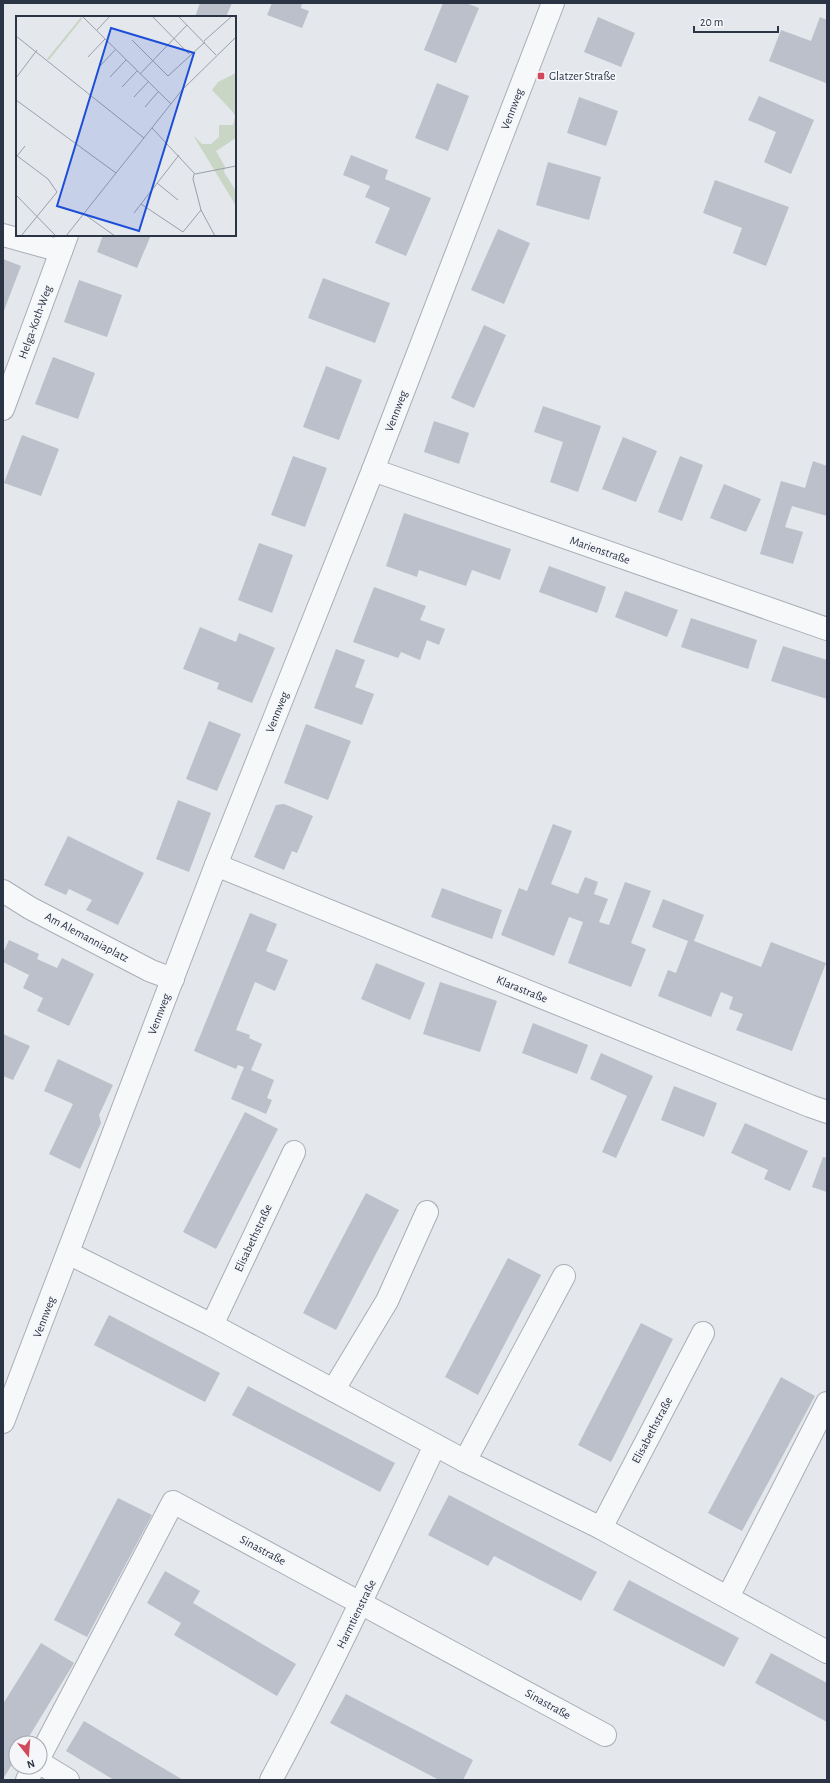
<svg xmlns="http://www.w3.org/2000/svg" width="830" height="1783" font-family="'Alegreya Sans',sans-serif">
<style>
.building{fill:#bbc0ca}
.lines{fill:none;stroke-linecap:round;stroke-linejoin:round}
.minor-casing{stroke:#a9aeb7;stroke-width:24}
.minor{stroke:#f7f8fa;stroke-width:22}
.poi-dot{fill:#d1495b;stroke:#f4f6f9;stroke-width:1.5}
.labels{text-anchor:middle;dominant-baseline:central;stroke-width:3.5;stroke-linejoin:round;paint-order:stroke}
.poi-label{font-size:12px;fill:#2b3445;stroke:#f4f6f9;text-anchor:start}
.street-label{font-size:12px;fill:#2b3445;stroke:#f4f6f9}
.inset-road{fill:none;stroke:#9a9fa9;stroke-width:1}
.view{fill:#1d4ed8;fill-opacity:0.15;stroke:#1d4ed8;stroke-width:2}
.inset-edge{fill:none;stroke:#2b3445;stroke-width:2}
</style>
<rect width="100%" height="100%" fill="#e4e7ec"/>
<!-- building -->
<g class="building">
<path d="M200,3H232L226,17H195Z"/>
<path d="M272,3H302L301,8L309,11L302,28L267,15Z"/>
<path d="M443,3H466L479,8L456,63L424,50Z"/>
<path d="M598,17L635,33L621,67L584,52Z"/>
<path d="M820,17L827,20L826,83L769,61L781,30L811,41Z"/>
<path d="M437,83L469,96L448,151L415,138Z"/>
<path d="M759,96L814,120L791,174L764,162L776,132L748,120Z"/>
<path d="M579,97L618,111L606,146L567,133Z"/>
<path d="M351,155L388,170L385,179L431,198L406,256L375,243L390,208L365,197L370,186L343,175Z"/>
<path d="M548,162L601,177L589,220L536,205Z"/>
<path d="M715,180L789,207L766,266L733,253L742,228L703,213Z"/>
<path d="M498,229L530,243L504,304L471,290Z"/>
<path d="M103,235H151L137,268L97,252Z"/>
<path d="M3,259L21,266L3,313Z"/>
<path d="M323,278L390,303L375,343L308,318Z"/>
<path d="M79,280L122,295L107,337L64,322Z"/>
<path d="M484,325L506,335L474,408L451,398Z"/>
<path d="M53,357L95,373L78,419L35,404Z"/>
<path d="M326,366L362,380L339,440L303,427Z"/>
<path d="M543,406L601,426L578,492L550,482L563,442L534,432Z"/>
<path d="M434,421L469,433L459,464L424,452Z"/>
<path d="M22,435L59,449L41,496L4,483Z"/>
<path d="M623,437L657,451L636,502L602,489Z"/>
<path d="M293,456L327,468L305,527L271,515Z"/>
<path d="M680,456L703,465L682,521L658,512Z"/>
<path d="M813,461L827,466V516L792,506L785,527L803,532L793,564L760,554L781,481L805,488Z"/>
<path d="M724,484L761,499L746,532L710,518Z"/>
<path d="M404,513L511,549L500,580L472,570L466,586L419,570L417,577L386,566Z"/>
<path d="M259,543L293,555L272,613L238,600Z"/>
<path d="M549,566L606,587L597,613L539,592Z"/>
<path d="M374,587L426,606L420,620L445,629L439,645L427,640L420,660L401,652L398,658L353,642Z"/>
<path d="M625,591L678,610L667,637L615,617Z"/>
<path d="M691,618L757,640L748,669L681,647Z"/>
<path d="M200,627L236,642L239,633L275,648L252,703L217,689L219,683L183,669Z"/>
<path d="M783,646L827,660V699L771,681Z"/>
<path d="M336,649L365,660L355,687L374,694L362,725L314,708Z"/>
<path d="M209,721L241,734L217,791L186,779Z"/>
<path d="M306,724L351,741L328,800L284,783Z"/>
<path d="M178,800L211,813L189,872L156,859Z"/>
<path d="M284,804L313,816L297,853L292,851L284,870L254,857L276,805Z"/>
<path d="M553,824L572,831L551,884L578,894L585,877L598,882L594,894L608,899L599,922L609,925L625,882L651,891L631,943L646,949L631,987L568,963L583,922L569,917L554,956L501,935L519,888L527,891Z"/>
<path d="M68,836L144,873L118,925L86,910L92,900L69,889L66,895L44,885Z"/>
<path d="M442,888L502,910L492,939L431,917Z"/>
<path d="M663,899L704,915L694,941L761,967L771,942L826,963L792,1051L736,1030L743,1014L729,1009L733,997L721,992L711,1017L658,996L668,970L676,973L688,941L652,927Z"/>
<path d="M250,913L277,924L266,951L288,960L275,991L255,982L236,1030L250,1035L249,1038L262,1044L251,1070L274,1080L267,1098L272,1100L266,1114L231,1099L244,1067L238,1065L236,1069L194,1051Z"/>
<path d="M9,940L39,954L37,959L57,968L62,958L94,974L69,1026L37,1011L43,998L23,988L29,975L3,962V953Z"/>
<path d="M376,963L425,983L410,1020L361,999Z"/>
<path d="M440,982L497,1001L480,1052L423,1034Z"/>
<path d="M533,1023L588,1045L577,1074L522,1053Z"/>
<path d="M3,1034L30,1046L13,1080L3,1076Z"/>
<path d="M601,1053L653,1076L616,1158L602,1152L627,1096L590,1079Z"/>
<path d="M58,1059L113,1085L99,1115L101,1123L80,1169L49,1154L73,1104L44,1091Z"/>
<path d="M674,1086L717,1103L704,1137L661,1120Z"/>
<path d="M245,1112L278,1129L216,1249L183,1232Z"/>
<path d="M745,1123L808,1151L790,1191L764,1179L768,1170L731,1153Z"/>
<path d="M823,1157L827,1158V1192L812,1187Z"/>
<path d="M366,1193L399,1210L336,1330L303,1313Z"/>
<path d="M508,1258L541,1275L478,1395L445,1377Z"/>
<path d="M109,1315L220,1373L205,1402L94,1345Z"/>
<path d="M641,1323L673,1339L611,1462L578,1445Z"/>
<path d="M781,1377L815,1396L742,1531L708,1513Z"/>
<path d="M248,1386L395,1463L380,1492L232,1415Z"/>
<path d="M449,1495L597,1572L581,1601L494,1556L488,1566L428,1535Z"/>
<path d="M118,1498L152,1515L87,1637L54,1620Z"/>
<path d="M165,1571L200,1591L193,1603L296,1664L277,1696L174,1635L181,1623L147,1603Z"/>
<path d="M629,1580L739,1638L724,1667L613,1610Z"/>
<path d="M41,1643L74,1663L25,1743H16V1758L3,1779V1704Z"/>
<path d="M771,1653L827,1683V1722L755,1683Z"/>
<path d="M346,1694L473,1760L463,1780H439L330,1723Z"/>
<path d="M84,1721L183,1780H114L66,1751Z"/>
</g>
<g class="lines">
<!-- minor casing -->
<g class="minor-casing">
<g id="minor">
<path d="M3,235L61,251"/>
<path d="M3,409L67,235"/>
<path d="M373,470L827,629"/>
<path d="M216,865L810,1106L827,1112"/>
<path d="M3,891L30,908L151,971L173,979"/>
<path d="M68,1253L212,1325L465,1461L601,1528L827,1652"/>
<path d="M212,1325L294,1152"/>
<path d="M334,1389L387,1301L427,1212"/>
<path d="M3,1422L216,865L373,470L553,3"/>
<path d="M465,1461L564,1276"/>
<path d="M601,1528L703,1333"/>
<path d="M728,1597L827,1403"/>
<path d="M40,1756L173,1502L605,1735"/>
<path d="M40,1763L68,1780"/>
<path d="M27,1780L34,1767"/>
<path d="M271,1780C330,1670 382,1558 435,1445"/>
</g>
</g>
<!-- minor -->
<use href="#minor" class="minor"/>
</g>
<!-- markers -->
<rect class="poi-dot" x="537" y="72" width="8" height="8" rx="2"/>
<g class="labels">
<!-- poi labels -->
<g class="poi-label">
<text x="549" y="76">Glatzer Straße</text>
</g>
<!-- street labels -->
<g class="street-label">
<text transform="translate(512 109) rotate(-69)">Vennweg</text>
<text transform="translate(35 322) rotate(-70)">Helga-Koth-Weg</text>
<text transform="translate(396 411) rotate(-69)">Vennweg</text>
<text transform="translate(600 550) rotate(19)">Marienstraße</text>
<text transform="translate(277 712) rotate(-68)">Vennweg</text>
<text transform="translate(87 937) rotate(28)">Am Alemanniaplatz</text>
<text transform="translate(522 989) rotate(22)">Klarastraße</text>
<text transform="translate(159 1014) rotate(-69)">Vennweg</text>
<text transform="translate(253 1238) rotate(-65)">Elisabethstraße</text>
<text transform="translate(44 1317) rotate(-69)">Vennweg</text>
<text transform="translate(652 1430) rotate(-62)">Elisabethstraße</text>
<text transform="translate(263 1550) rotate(28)">Sinastraße</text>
<text transform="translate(356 1614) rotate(-64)">Harmtienstraße</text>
<text transform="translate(548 1704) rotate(29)">Sinastraße</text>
</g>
</g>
<!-- overview -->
<g transform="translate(16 16)">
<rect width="220" height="220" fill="#e4e7ec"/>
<path d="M65,1L66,3L33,44L31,43ZM220,57V122L200,135L209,151L208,156L220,175V190L177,119L186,128H195L203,121V109H217L219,100L216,95L196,74L202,66Z" fill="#c9d6c5"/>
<path class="inset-road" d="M66,0L155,88M136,0L173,38M162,0L200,39M81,14L94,0M0,20L128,122M116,24L152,60L189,26M188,25L215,1M72,41L89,23M83,51L99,34M124,58L171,9M94,61L110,44M0,62L21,34M106,71L121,55M118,81L132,66M0,84L100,157M129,91L142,76M136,112L179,158L220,150M0,139L32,163L41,176L5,220M1,140L9,130M178,158L177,163L185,194L199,220M141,167L162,184M0,179L40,220M125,188L167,216L185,194M118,197L163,139M68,198L99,220M50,220L166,74L220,21"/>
<path class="view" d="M95,12L178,37L123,215L41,190Z"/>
<rect width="220" height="220" class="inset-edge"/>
</g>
<!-- border -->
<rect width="830" height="1783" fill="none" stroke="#2b3445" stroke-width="8"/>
<!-- north arrow -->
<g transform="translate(28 1755) rotate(163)"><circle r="19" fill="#f4f6f9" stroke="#a4a8b1"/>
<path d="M0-3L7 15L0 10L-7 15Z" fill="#d1495b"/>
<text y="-6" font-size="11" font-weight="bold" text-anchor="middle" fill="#2b3445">N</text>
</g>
<!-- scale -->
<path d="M694 26v6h84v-6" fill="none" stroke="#2b3445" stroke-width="2"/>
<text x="700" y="26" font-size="12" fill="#2b3445" stroke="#f4f6f9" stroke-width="3" paint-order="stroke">20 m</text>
</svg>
